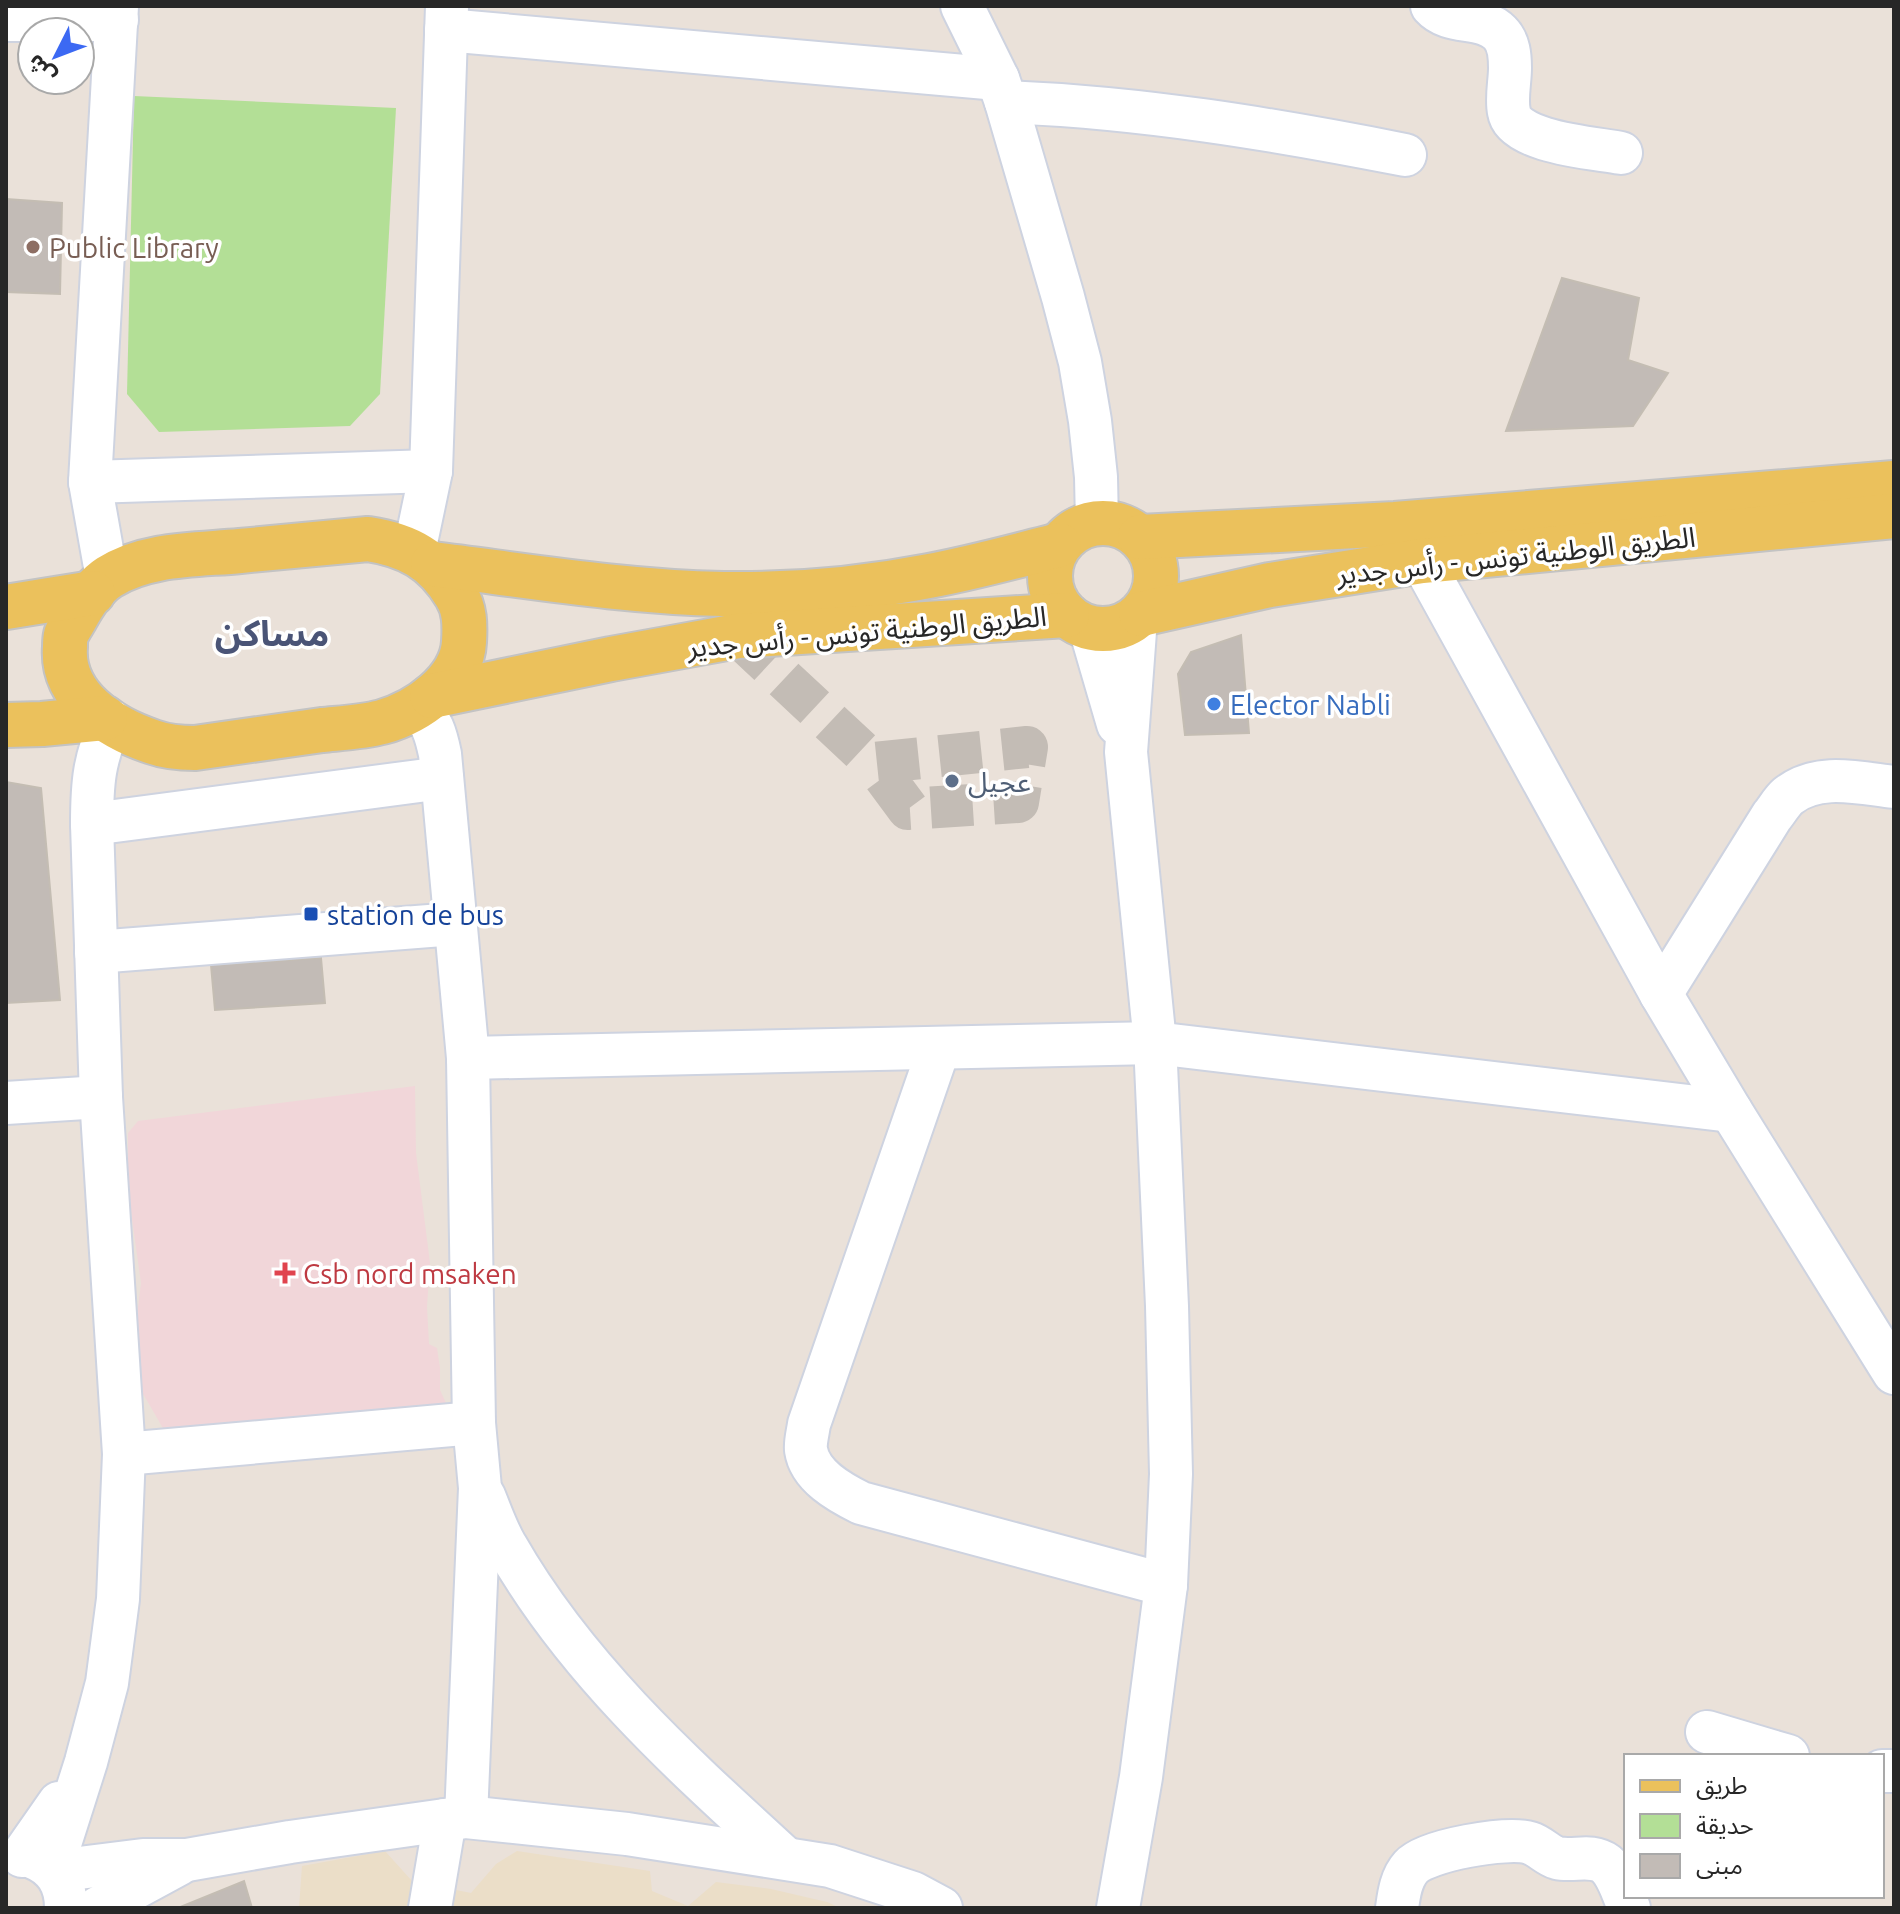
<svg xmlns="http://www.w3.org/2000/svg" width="1900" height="1914" font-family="Ubuntu,'Noto Sans Arabic',sans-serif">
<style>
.education{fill:#ebdec8}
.medical{fill:#f1d6d9}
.green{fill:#b3df96}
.building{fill:#c2bbb6;stroke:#c4bdb3;stroke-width:2}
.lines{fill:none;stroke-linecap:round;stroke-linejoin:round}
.minor-tunnel{stroke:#c3bcb5;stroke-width:42;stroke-dasharray:42 21;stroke-linecap:butt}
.minor-casing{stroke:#ced3e0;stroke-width:46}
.major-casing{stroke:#c3c3c3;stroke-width:48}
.minor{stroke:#fff;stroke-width:42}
.major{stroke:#ebc15c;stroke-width:44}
.education-dot{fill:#8d6e63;stroke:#fff;stroke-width:3}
.shop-dot{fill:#3f7fe0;stroke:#fff;stroke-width:3}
.service-dot{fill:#5c6f8a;stroke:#fff;stroke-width:3}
.transit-dot{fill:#1a4fb4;stroke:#fff;stroke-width:3}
.health-dot{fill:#e0444e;stroke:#fff;stroke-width:3}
.labels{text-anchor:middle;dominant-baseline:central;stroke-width:7;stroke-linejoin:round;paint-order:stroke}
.education-label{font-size:28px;fill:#785e54;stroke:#fff;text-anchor:start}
.street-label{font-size:28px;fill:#272727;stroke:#fff}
.shop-label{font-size:28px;fill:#366cbe;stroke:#fff;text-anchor:start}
.service-label{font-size:28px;fill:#4e5e75;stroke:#fff;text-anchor:start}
.transit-label{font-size:28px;fill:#164399;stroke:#fff;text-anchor:start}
.health-label{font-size:28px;fill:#be3a42;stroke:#fff;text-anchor:start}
.district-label{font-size:36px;font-weight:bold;fill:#4a5476;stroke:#fff}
</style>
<rect width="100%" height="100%" fill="#eae1d9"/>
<!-- education -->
<path class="education" d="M385,1851L412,1881L471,1893L496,1864L517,1851L650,1871L652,1891L688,1906L716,1882L771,1889L827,1902L840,1908H299L302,1866Z"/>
<!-- medical -->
<path class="medical" d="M415,1086L416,1153L430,1263L427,1307L429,1344L437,1348L440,1368V1390L446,1403L189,1430L171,1442L142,1392L136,1324L141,1283L128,1190V1133L138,1121Z"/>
<!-- green -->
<path class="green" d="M134,96L396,108L380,394L350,426L159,432L127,394Z"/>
<!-- building -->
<g class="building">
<path d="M6,199L62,203L60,294L6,292Z"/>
<path d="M1562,278L1639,298L1628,360L1668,373L1633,426L1506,431Z"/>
<path d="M1241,635L1249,733L1185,735L1178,674L1191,652Z"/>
<path d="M6,782L41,788L60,1000L6,1003Z"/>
<path d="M321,958L325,1003L215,1010L211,965Z"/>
<path d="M244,1881L252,1908H178Z"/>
</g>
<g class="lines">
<!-- minor-tunnel -->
<path class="minor-tunnel" d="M738,636L874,763L1027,747L1018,802L908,809L874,763"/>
<!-- minor casing -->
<g class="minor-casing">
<g id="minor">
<path d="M962,6L998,79L1006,102L1063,297L1080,362L1090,421L1096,477L1097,523"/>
<path d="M1432,6C1450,26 1482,14 1500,33C1509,42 1510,56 1510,68C1510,82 1506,98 1509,112C1514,143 1596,148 1621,153"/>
<path d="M6,20H117"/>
<path d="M446,30L998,79"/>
<path d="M1006,102C1140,107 1273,129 1405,155"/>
<path d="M90,482L431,471"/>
<path d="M414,552L431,471L447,6"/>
<path d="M1422,561L1661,994L1731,1111L1894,1373"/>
<path d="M107,578L90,482L117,6"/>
<path d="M1090,628L1118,724"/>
<path d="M417,707C432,720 436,735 440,754L468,1058L474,1423L480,1488L466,1817"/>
<path d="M92,824L442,778"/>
<path d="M96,952L455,924"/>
<path d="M1661,994L1772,816C1777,810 1782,801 1788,796C1818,772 1859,783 1894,787"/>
<path d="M939,1048L809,1424C808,1432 805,1442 806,1450C810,1476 839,1492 861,1503L1166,1585"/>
<path d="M468,1058L1155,1043L1731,1111"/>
<path d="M6,1103L101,1097"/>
<path d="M124,1454L474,1423"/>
<path d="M484,1496C491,1513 497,1531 506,1546C576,1669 682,1764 785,1858"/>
<path d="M1707,1732L1788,1756"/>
<path d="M1882,1771H1894"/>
<path d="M22,1856L59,1803"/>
<path d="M32,1857C55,1866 66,1883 66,1908"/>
<path d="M52,1869L86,1762L107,1683L118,1599L124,1454L101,1097L92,824C92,782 94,760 111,721"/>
<path d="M55,1871L143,1860H187L290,1842L466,1817L627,1834L830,1866L913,1893L941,1908"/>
<path d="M98,1908L179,1864"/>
<path d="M430,1908L445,1820"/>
<path d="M1118,1908L1141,1777L1166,1585L1171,1474L1167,1306L1155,1043L1126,752L1136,618"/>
<path d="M1397,1908C1399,1894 1401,1878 1411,1867C1426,1850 1508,1836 1530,1843C1540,1846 1547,1855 1557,1858C1574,1862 1591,1853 1606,1864C1618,1874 1623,1894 1629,1908"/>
</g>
</g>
<!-- major casing -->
<g class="major-casing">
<g id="major">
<circle cx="1103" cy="576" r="53"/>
<path d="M1140,537L1395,524L1894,483"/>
<path d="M368,539C408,545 435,560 456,595C465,609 465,625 464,642C462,681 418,712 382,722C363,727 342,728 322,730C280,736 238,742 195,748C181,748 167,747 153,742C111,728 61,697 65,647C65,643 65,639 66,635C68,630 72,624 75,619C83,604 95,586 109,577C147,553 197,555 240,551C282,547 325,543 368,539Z"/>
<path d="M433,564C529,576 626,592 723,594C792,595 862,589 929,576C973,568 1016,556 1059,545"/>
<path d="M6,607L93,593"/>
<path d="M1141,614L1270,585L1422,561L1894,516"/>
<path d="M432,696L611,659L738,636L1067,615"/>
<path d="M6,725L42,724L105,718"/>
</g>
</g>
<!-- minor -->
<use href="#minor" class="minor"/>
<!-- major -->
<use href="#major" class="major"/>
</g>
<!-- markers -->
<circle class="education-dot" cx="33" cy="247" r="8"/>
<circle class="shop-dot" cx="1214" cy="704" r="8"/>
<circle class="service-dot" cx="952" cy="781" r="8"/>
<rect class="transit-dot" x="303" y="906" width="16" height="16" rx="4"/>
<path class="health-dot" d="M281 1261h8v8h8v8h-8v8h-8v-8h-8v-8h8z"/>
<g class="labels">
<!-- education labels -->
<g class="education-label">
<text x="49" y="247">Public Library</text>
</g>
<!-- street labels -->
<g class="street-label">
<text transform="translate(1516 555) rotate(-6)">الطريق الوطنية تونس - رأس جدير</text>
<text transform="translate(867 631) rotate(-5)">الطريق الوطنية تونس - رأس جدير</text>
</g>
<!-- shop labels -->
<g class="shop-label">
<text x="1230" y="704">Elector Nabli</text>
</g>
<!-- service labels -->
<g class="service-label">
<text x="968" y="781">عجيل</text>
</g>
<!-- transit labels -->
<g class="transit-label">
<text x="327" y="914">station de bus</text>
</g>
<!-- health labels -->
<g class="health-label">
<text x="303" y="1273">Csb nord msaken</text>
</g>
<!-- district labels -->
<g class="district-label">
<text x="272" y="632">مساكن</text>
</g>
</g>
<!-- border -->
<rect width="1900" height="1914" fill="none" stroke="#272727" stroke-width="16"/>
<!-- legend -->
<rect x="1624" y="1754" width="260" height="144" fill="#ffffff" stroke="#a9a9a9" stroke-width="2"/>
<rect x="1640" y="1780" width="40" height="12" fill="#ebc15c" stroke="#a9a9a9" stroke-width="2"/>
<text x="1696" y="1794" font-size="24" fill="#272727">طريق</text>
<rect x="1640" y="1814" width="40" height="24" fill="#b3df96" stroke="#a9a9a9" stroke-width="2"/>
<text x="1696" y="1834" font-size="24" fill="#272727">حديقة</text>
<rect x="1640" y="1854" width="40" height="24" fill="#c2bbb6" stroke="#a9a9a9" stroke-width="2"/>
<text x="1696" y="1874" font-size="24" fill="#272727">مبنى</text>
<!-- north arrow -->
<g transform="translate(56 56) rotate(228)"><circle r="38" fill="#ffffff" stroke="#a9a9a9" stroke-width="2"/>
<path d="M0-6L14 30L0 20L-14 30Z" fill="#3c69f3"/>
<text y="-12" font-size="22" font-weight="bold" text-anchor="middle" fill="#272727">ش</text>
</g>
</svg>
